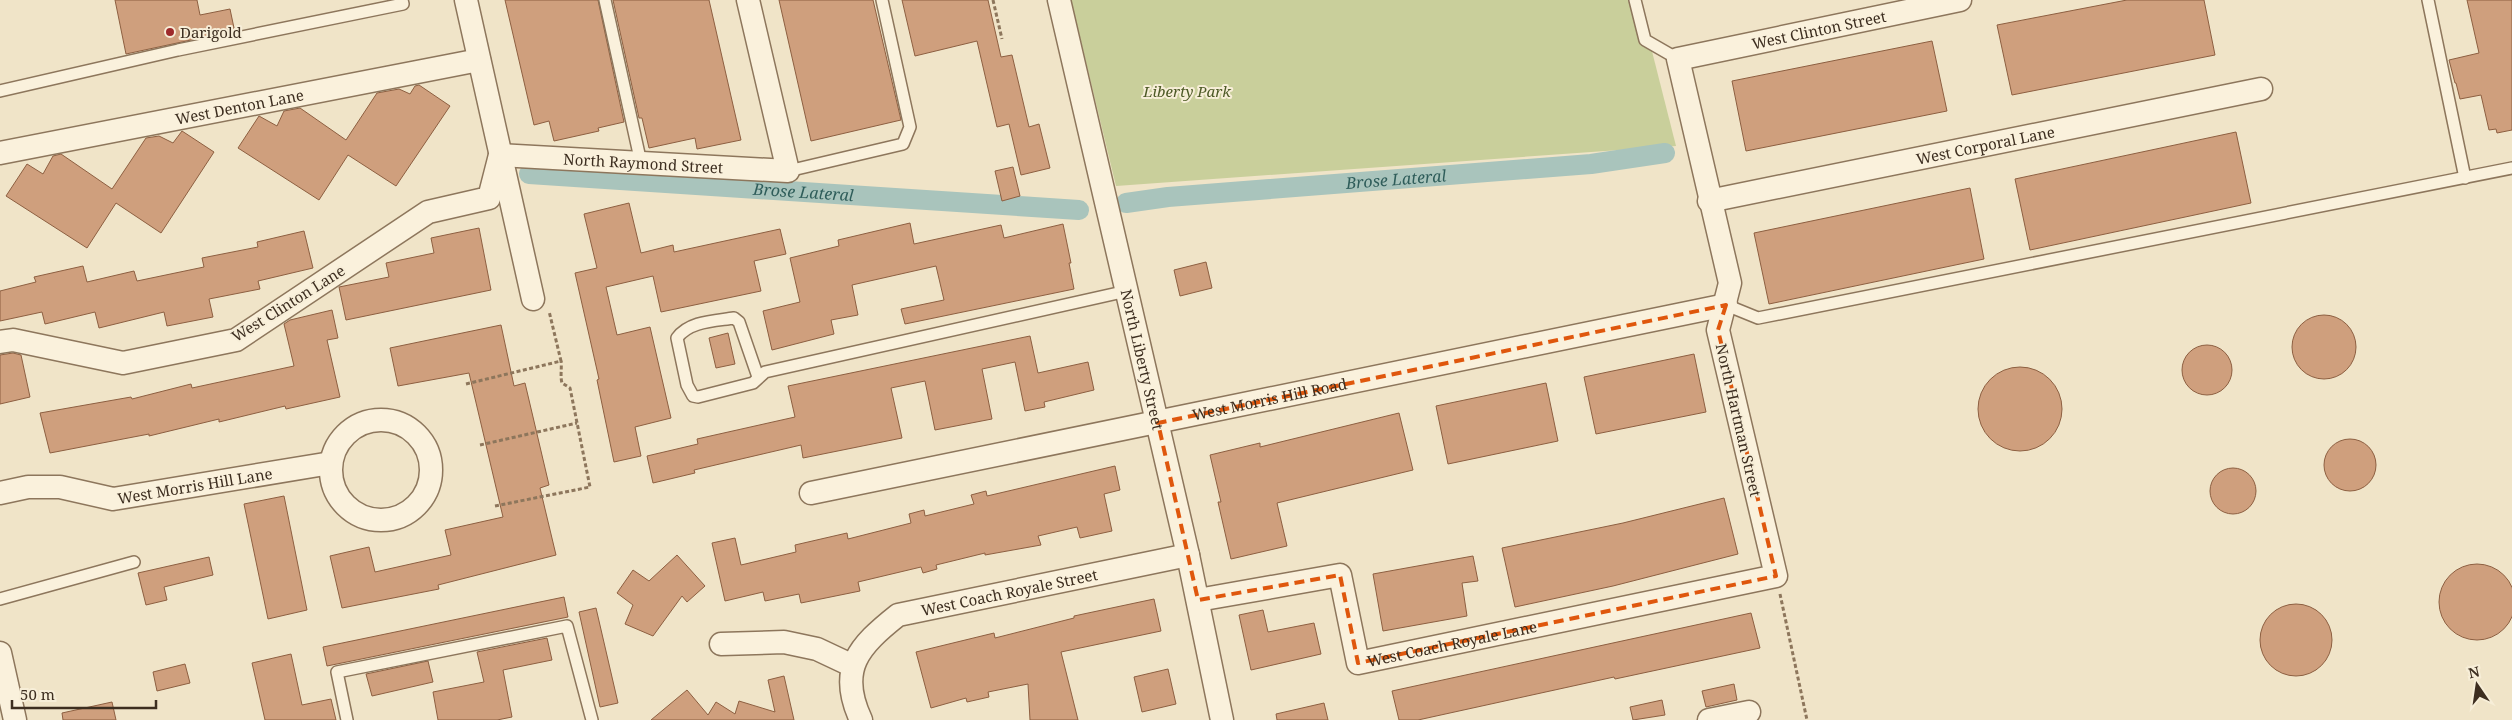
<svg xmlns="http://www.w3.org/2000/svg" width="2512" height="720" font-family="'Noto Serif',serif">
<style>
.green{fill:#c9cf9b}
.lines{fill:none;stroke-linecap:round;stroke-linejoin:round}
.canal{stroke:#a9c4bc;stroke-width:20}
.building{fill:#cf9f7d;stroke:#8d5f41}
.lane-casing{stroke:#8d765c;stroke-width:14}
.street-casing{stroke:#8d765c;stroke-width:25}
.path{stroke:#8d765c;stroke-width:3;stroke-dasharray:4 2.5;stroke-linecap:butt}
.lane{stroke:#faf1dc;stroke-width:11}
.street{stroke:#faf1dc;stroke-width:22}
.marked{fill:none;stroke:#df570d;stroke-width:4;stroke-dasharray:10 6;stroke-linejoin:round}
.poi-dot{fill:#9e2a2b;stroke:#f7eed8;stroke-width:2}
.labels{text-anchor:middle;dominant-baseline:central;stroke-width:4;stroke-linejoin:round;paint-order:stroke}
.street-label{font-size:15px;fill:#3d2e20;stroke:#f7eed8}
.poi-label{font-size:15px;fill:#3d2e20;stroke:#f7eed8;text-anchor:start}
.park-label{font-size:15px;font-style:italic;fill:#4d5a26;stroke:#f7eed8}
.water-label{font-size:16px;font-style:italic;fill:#2f5d5a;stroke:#f7eed8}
</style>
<rect width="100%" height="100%" fill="#f0e4c8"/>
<!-- green -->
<path class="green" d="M1071,0H1639L1676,146L1116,186Z"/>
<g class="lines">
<!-- canal -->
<g class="canal">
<path id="s1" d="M529,174L1079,210"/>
<path id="s2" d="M1126,203L1168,197L1591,164L1665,153"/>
</g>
</g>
<!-- building -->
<g class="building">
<path d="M115,0H197L200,15L230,9L234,28L205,37L126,54Z"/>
<path d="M505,0H598L624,122L598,128L599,131L554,141L549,121L534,125Z"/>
<path d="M613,0H709L741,140L697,149L695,138L649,148L642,118H639Z"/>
<path d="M779,0H873L901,120L811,141Z"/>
<path d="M902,0H988L1001,57L1012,55L1029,127L1039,124L1050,168L1021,175L1009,124L997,127L977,41L915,56Z"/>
<path d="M2127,0H2204L2215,55L2012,95L1997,25Z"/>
<path d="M2467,0H2512V130L2497,133L2496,129L2489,130L2481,95L2460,99L2456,83H2455L2449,60L2479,53Z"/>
<path d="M1932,41L1947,111L1746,151L1732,81Z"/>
<path d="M419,85L450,106L396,186L348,155L319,200L238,148L259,116L277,126L284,111L300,108L346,140L377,93L399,89L410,94L415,86Z"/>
<path d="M182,131L214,152L161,233L116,203L87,248L6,196L27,164L43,174L53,156L61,154L112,189L146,138L159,136L173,143Z"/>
<path d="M2236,132L2251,203L2030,250L2015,179Z"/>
<path d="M1013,167L1020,196L1002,201L995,171Z"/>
<path d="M1970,188L1984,259L1769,304L1754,233Z"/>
<path d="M629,203L641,253L673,245L674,252L780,229L786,254L754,261L761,291L661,312L653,276L606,287L617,335L650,327L671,418L635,427L641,456L614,462L597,380L599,379L575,273L597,268L584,214Z"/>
<path d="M910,223L914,244L1001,225L1004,238L1063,224L1071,263H1069L1074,289L905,324L901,309L944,300L936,266L852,285L858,315L831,320L834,334L772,350L763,311L800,302L790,258L839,246L838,240Z"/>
<path d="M479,228L491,290L346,320L339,287L389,277L386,263L434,253L431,238Z"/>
<path d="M304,231L313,268L258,281L260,289L209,299L213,317L167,326L164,312L99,328L95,312L45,324L42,312L0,321V291L36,282L34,277L83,266L87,282L134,271L137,281L204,267L202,258L258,247L257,242Z"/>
<path d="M1206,262L1212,288L1180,296L1174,270Z"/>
<path d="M332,310L338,338L327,340L340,397L286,409L285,406L219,422V419L149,436V434L50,453L40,413L131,397L132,399L191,384L192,388L294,366L284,324L290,320Z"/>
<circle cx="2324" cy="347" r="32"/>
<path d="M501,325L514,386L525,383L549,485L540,488L556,555L438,585L439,589L342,608L330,556L369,547L375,572L451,555L445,530L503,517L469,373L398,386L390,348Z"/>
<path d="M728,333L735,364L716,368L709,338Z"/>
<path d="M1030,336L1038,373L1088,362L1094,390L1044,402L1045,407L1025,411L1015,362L982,369L992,419L935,430L925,381L891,388L902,438L803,458L801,445L694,470L695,473L653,483L647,456L698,444L697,439L795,417L788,386Z"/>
<circle cx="2207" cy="370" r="25"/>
<path d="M13,353L21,355L30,397L0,404V355Z"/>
<path d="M1694,354L1706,412L1596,434L1584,377Z"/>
<circle cx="2020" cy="409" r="42"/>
<path d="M1546,383L1558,441L1448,464L1436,406Z"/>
<path d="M1399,413L1413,470L1277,503L1287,546L1231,559L1218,502H1221L1210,455L1260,443V447Z"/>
<circle cx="2350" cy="465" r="26"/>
<path d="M1115,466L1120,490L1104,494L1112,531L1080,538L1077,527L1038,536L1041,545L985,555V553L936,565L937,569L923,573L921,567L858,582L860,591L801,603L799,594L765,601L763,592L725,601L712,543L735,538L741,565L796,552L795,545L847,533L848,539L911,523L909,514L924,510L925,516L974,504L971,495L986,491L987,496Z"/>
<circle cx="2233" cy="491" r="23"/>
<path d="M284,496L307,610L268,619L244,504Z"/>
<path d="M1724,498L1738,554L1613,586L1515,607L1502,548L1623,523Z"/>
<path d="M677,555L705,586L687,602L682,596L653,636L625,624L633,605L617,593L633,570L649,581Z"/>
<path d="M1473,556L1478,581L1462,583L1467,616L1383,631L1373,574Z"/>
<path d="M209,557L213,575L164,587L167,600L146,605L138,573Z"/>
<circle cx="2477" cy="602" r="38"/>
<path d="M564,597L568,617L327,666L323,647Z"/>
<path d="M1154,599L1161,631L1061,652L1078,720H1030L1028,684L988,692L989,697L967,702L966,698L931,708L916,652L994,633L995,638L1074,618V616Z"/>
<circle cx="2296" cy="640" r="36"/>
<path d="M596,608L618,703L600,707L579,612Z"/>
<path d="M1263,610L1268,632L1314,623L1321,654L1251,670L1239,615Z"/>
<path d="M1751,613L1760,648L1615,679L1614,677L1418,720H1399L1392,691Z"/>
<path d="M547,638L552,660L503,670L512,717L497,720H438L433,692L484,682L477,652Z"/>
<path d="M291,654L302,705L331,699L336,720H265L252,663Z"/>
<path d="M428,661L433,682L372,696L366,674Z"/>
<path d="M185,664L190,683L157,691L153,672Z"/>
<path d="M1168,669L1176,704L1142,712L1134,677Z"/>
<path d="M784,676L794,720H651L687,690L708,715L716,702L735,714L739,701L775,712L768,680Z"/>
<path d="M1734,684L1737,700L1706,707L1702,691Z"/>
<path d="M1662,700L1665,715L1633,720L1630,707Z"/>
<path d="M112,702L116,720H63L62,713Z"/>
<path d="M1324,703L1328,720H1277L1276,714Z"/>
</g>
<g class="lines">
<!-- lane casing -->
<g class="lane-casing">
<g id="lane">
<path d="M605,0L641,163"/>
<path d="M1635,0L1645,40L1678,59"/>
<path d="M2428,0L2465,178"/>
<path d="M0,91L178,50L403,4L402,0"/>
<path d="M788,171L903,144L910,127L882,0"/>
<path d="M1726,305L1758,318L2512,168"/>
<path d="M758,377L739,322L734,318C715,321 689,321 677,338L687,385L693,396L698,397L753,383L765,372L1127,291"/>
<path d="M0,599L134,562"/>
<path d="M347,720L337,672L567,626L592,720"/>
</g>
</g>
<!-- street casing -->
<g class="street-casing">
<g id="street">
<path d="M466,0L533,299"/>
<path id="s3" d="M1059,0L1188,555L1222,720"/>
<path id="s4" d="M0,153L479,60"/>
<path id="s5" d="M1709,201L2261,89"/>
<path id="s6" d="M0,342L13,340L123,363L236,340L428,212L489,198L500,155L788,171L748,0"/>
<circle cx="381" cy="470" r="50"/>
<path id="s7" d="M0,493L28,487H60L113,499L331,463"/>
<path id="s8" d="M811,493L1726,305"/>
<path id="s9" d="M1198,600L1340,575L1358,663L1776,576L1718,330L1730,283L1678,59L1960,0"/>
<path d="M721,644L784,642L817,649L851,665"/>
<path d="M0,653L15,720"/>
<path id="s10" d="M861,720C837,669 859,646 898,615L1188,555"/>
<path d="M1709,720L1749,712"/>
</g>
</g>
<!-- path -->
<g class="path">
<path d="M993,0L1002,39"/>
<path d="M466,384L561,361L549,311"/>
<path d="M480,445L577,423"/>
<path d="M495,506L590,487L570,388L562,383C560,376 562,369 561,361"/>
<path d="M1780,594L1807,720"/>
</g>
<!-- lane -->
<use href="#lane" class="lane"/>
<!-- street -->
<use href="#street" class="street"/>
</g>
<!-- marked area -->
<path class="marked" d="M1726,305L1718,330L1776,576L1358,663L1340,575L1198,600L1158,423Z"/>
<!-- markers -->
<circle class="poi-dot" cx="170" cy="32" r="5"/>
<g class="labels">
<!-- street labels -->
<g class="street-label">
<text stroke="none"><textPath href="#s9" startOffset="1336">West Clinton Street</textPath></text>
<text stroke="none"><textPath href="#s4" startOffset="244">West Denton Lane</textPath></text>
<text stroke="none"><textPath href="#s5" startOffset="282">West Corporal Lane</textPath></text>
<text stroke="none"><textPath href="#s6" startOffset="722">North Raymond Street</textPath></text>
<text transform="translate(288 303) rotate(-32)">West Clinton Lane</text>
<text stroke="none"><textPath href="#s3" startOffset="369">North Liberty Street</textPath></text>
<text stroke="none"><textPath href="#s8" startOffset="468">West Morris Hill Road</textPath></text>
<text transform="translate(1739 420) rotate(77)">North Hartman Street</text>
<text stroke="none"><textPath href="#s7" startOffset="198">West Morris Hill Lane</textPath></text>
<text stroke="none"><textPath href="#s10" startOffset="238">West Coach Royale Street</textPath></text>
<text stroke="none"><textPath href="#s9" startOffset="330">West Coach Royale Lane</textPath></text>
</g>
<!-- poi labels -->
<g class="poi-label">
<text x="180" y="32">Darigold</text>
</g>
<!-- park labels -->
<g class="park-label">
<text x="1187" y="91">Liberty Park</text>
</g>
<!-- water labels -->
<g class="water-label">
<text stroke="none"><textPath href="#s2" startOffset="271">Brose Lateral</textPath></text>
<text stroke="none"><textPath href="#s1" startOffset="275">Brose Lateral</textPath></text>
</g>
</g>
<!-- north arrow -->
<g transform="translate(2477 685) rotate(347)" stroke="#f7eed8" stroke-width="4" paint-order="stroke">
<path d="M0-4L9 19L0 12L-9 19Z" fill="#3d2e20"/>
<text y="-8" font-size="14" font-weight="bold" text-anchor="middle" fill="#3d2e20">N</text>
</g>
<!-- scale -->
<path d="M12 700v8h144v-8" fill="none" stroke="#3d2e20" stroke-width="2.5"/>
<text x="20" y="700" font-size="15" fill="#3d2e20" stroke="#f7eed8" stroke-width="4" paint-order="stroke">50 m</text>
</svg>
